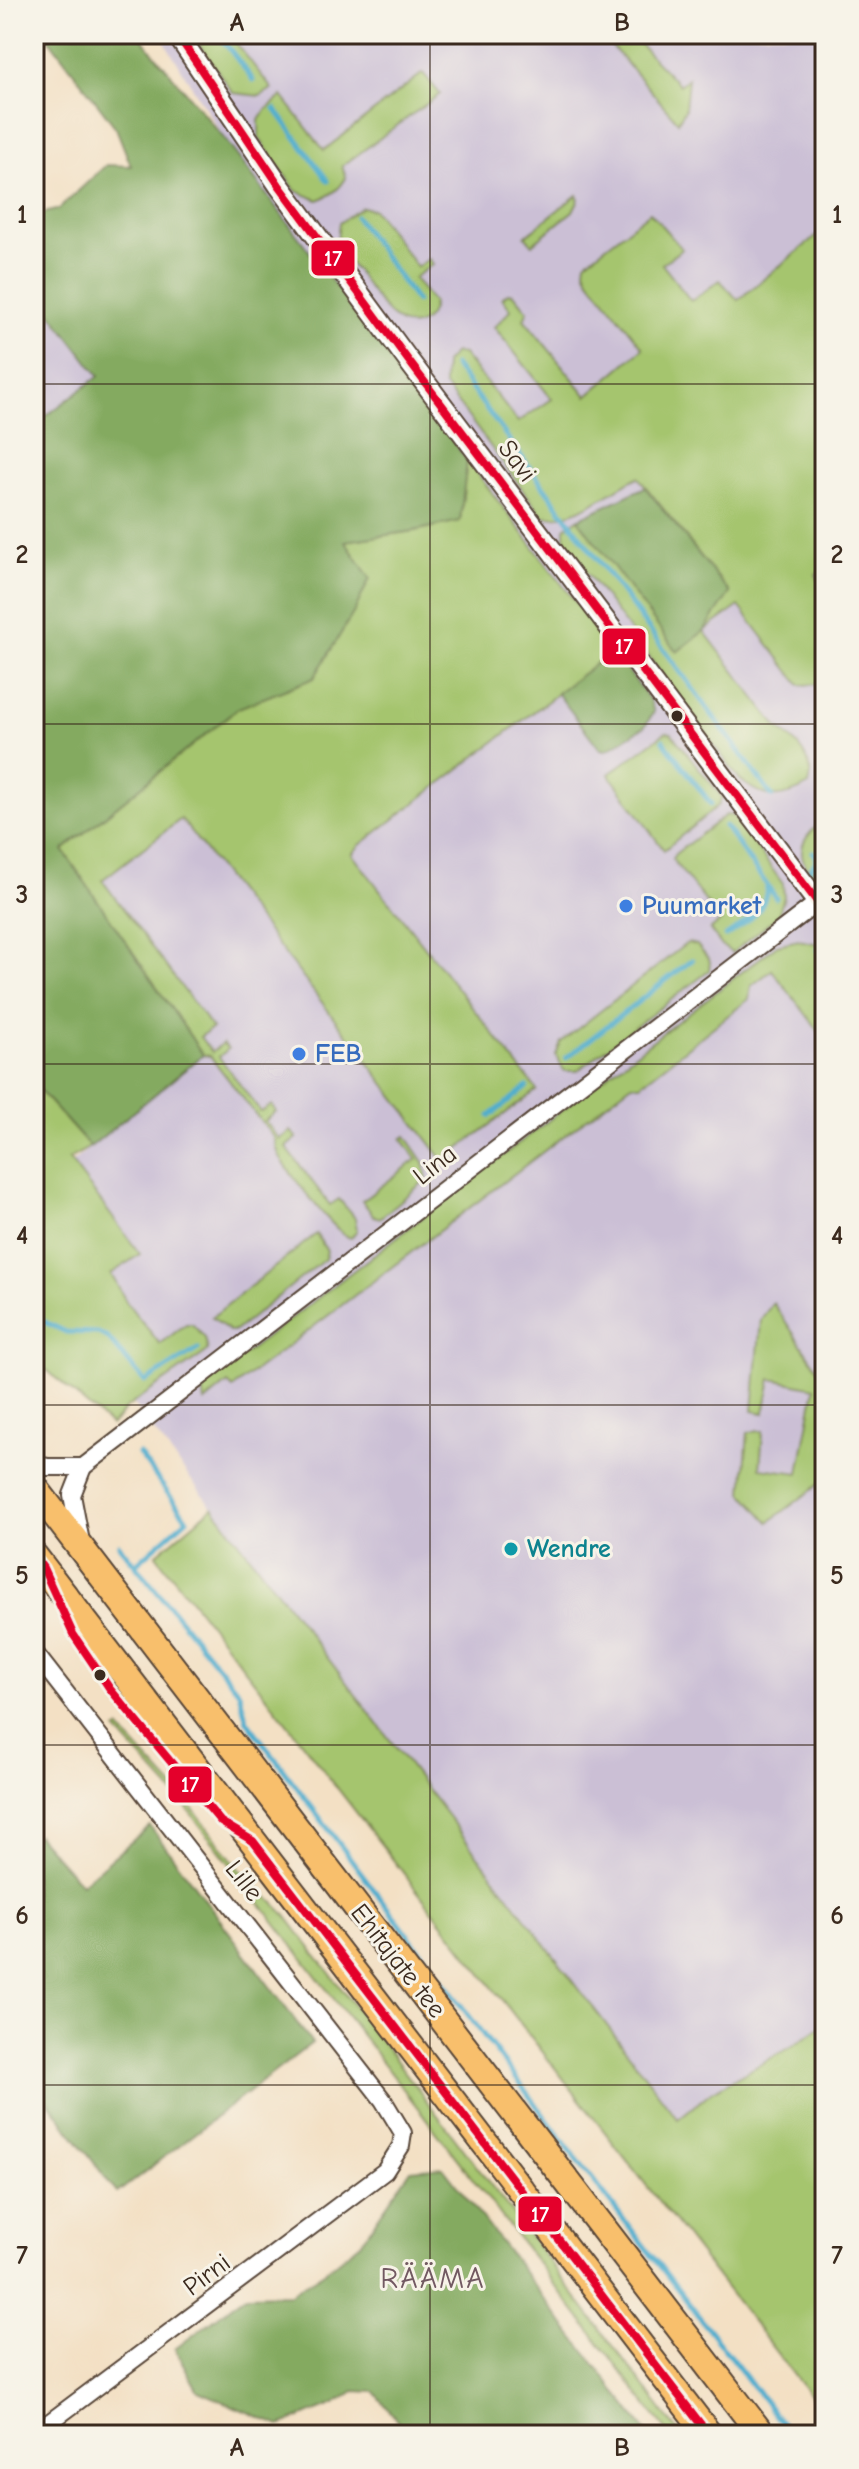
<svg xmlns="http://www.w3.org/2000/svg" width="859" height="2469" font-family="'Comic Neue',sans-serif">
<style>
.industrial{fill:#cbbfd5}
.green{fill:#a5c56e;stroke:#707846;stroke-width:2}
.forest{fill:#84aa61;stroke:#606a40;stroke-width:2}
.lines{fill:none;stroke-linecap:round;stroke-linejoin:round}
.stream{stroke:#4fadce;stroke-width:5}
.minor-casing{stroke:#574537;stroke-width:20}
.tertiary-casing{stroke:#574537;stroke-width:24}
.trunk-casing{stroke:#574537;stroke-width:30}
.minor{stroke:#fff;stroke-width:16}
.tertiary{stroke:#fff;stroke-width:20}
.trunk{stroke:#f8bf6c;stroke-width:26}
.bus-1-casing{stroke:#f7f3e8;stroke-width:14}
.bus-1{stroke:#e4002b;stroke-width:8}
.grid{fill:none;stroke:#3b2a1e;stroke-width:2;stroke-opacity:0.55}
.bus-dot{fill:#3b2a1e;stroke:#f7f3e8;stroke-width:3}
.shop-dot{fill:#3f7fe0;stroke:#f7f3e8;stroke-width:3}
.culture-dot{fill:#0f9aa8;stroke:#f7f3e8;stroke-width:3}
.labels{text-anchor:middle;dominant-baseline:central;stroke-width:6;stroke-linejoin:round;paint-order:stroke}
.street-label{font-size:26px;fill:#3b2a1e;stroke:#f7f3e8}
.shop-label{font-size:26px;font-weight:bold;fill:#366cbe;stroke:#f7f3e8;text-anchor:start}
.culture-label{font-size:26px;font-weight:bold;fill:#0d838f;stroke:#f7f3e8;text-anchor:start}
.quarter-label{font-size:30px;letter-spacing:2px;fill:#725962;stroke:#f7f3e8}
.line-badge{stroke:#f7f3e8;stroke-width:3}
.badge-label{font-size:22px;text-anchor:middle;font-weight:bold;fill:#fff}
.neatline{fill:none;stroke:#3b2a1e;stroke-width:3}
.grid-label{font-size:26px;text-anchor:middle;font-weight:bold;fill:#3b2a1e}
</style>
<rect width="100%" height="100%" fill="#f7f3e8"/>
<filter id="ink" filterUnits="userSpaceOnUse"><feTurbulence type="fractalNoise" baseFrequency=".0125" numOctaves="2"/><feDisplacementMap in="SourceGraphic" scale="16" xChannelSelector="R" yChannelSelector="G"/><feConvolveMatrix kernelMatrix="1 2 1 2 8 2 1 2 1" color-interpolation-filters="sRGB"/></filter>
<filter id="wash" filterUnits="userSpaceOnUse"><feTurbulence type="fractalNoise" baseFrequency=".006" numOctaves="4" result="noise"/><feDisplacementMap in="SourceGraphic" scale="32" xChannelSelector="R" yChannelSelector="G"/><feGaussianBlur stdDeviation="1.8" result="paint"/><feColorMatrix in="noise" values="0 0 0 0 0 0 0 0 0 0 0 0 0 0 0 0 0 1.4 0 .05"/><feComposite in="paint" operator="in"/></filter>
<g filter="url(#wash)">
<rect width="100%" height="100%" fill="#f3e0c4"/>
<!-- industrial -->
<g class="industrial">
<path d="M160,34H825V2305L663,2102L397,1748L34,1275V1193L203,1055L63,850L238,708L360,844L613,651L223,137Z"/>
<path d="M34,291L99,377L34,425Z"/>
</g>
<!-- green -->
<g class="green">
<path d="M192,34H229L272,89L260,96L233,93Z"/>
<path d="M601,34H630L679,85L688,78L685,109L678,122Z"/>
<path d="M423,73L440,94L342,166L346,178C340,189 330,196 318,200L296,191L259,138V120L265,111L282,96L324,150Z"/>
<path d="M577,195L579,199L573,211L532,244L525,236Z"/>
<path d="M362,207L374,210L417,267L429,259L433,264L414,278L433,303C432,311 429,319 421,323C397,338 370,289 358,273C352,266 343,257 339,248C336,240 338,231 339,223Z"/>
<path d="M650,212L682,249L662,264L691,301L720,280L738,300L825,229V568L816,574L825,592V684L800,685L739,606L704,631L778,728C796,741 816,761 809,785C780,802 765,799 740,780L565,543V528L578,519L677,652L730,593L638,477C610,490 575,522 543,516L444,385L445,363L455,353L463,354L518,422L552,399L494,327L511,310L502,298L508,293L514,294L528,311L524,319L587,396L643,348L589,279L585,270L586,262Z"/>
<path d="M467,460L613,651L360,845L352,854L537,1090L443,1160L181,819L102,880L212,1028L200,1037L212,1052L223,1043L228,1049L219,1057L261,1112L272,1105L276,1112L265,1121L279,1139L291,1131L297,1138L286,1147L330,1205L339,1199L355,1218L357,1230L351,1238C336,1235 289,1172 280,1157C277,1151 276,1144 274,1138L210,1056L203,1055L63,850L238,708L314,678L344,541L414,531L460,521Z"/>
<path d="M666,732L671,733L722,797L719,805L664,850L609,774Z"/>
<path d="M726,815L734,816L783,884L784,897L778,916L732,953L722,946L710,930L721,921L672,859L675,854Z"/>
<path d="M825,819V887L820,888C797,857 793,845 825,819Z"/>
<path d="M798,940L825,945V1039L772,970L751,986L749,999L641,1084H632L233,1388L228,1383L205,1402L203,1390L207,1383L777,945Z"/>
<path d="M687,943L697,945L710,961L709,971L577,1071H564L556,1055L561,1042Z"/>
<path d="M34,1084L90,1147L69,1159L140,1254L111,1274L127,1303L160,1344L186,1324H192L205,1338L208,1351L126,1408L111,1426L48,1371L34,1365Z"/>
<path d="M406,1136L424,1162L427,1179L380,1218L374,1216L362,1201L417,1159L402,1139Z"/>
<path d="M316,1234L327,1251L325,1259L235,1331H229L212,1317Z"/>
<path d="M773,1303L825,1380V1480L769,1522L743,1493L748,1432L763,1431L760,1468L799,1473L815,1388L771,1379L764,1413L753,1411L761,1319Z"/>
<path d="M213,1507L678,2119L711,2092L791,2047L825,2024V2415L156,1555Z"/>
<path d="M119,1728L190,1805L237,1866L284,1913L681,2435H670L186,1807L116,1730Z"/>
</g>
<!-- forest -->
<g class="forest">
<path d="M45,34H138L223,137L467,460L460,521L414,531L345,541L370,578L355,610L314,678L238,708L63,850L203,1055L90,1147L34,1084V425L99,376L34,291V216L59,209L106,165L131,166L116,128Z"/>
<path d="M645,487L730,593L704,631L677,652L578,519Z"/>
<path d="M613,651L650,700L654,712L644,727L607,750L600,749L557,693Z"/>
<path d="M150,1826L312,2043L117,2193L34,2083V1838L37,1835L81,1884Z"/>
<path d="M443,2167L649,2435H409L375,2392L354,2391L335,2404L280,2426L198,2391L175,2349L246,2295L290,2294L324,2272L360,2243L411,2170Z"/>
</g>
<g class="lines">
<!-- stream -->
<g class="stream">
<path d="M218,34L253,80"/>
<path d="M275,109L328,181"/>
<path d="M356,217L416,301"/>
<path d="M454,365L772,796"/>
<path d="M663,740L711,804"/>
<path d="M725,826L776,898"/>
<path d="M810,869L817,860L813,852"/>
<path d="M726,936C746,922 765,913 767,887"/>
<path d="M818,950L825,959"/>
<path d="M566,1058L692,960"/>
<path d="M490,1116L527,1087"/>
<path d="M34,1317L66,1332L98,1333L107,1337L145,1382L198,1349"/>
<path d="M119,1545L239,1692L247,1721L576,2158L791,2435"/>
<path d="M136,1564L187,1519L139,1454"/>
</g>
</g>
</g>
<g filter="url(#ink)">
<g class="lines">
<!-- minor casing -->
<g class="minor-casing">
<g id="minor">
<path d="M34,1464L48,1467H83L72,1495L81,1542"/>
<path d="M83,1467L818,902"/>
<path d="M34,1652L383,2100L403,2133L401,2146L385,2171L34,2434"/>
</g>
</g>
<!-- tertiary casing -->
<g class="tertiary-casing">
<path id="tertiary" d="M177,34L279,185L408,360L825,912"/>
</g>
<!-- trunk casing -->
<g class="trunk-casing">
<g id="trunk">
<path d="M34,1487L762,2435"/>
<path d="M34,1556L709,2435"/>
</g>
</g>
<!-- minor -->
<use href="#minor" class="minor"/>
<!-- tertiary -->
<use href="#tertiary" class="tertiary"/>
<!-- trunk -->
<use href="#trunk" class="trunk"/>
<!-- bus-1 casing -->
<g class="bus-1-casing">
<g id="bus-1">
<path d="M177,34L279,185L408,360L825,912"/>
<path d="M34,1556L43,1568L73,1634L110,1689L221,1822L253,1841L709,2435"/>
</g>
</g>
<!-- bus-1 -->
<use href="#bus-1" class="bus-1"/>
</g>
</g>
<!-- grid -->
<path class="grid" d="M430,34V2435M34,384H825M34,724H825M34,1064H825M34,1405H825M34,1745H825M34,2085H825"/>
<!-- markers -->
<g class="bus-dot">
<circle cx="677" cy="716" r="7"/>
<circle cx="100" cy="1675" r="7"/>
</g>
<g class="shop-dot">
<circle cx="626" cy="906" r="8"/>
<circle cx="299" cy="1054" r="8"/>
</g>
<circle class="culture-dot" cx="511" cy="1549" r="8"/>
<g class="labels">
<!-- street labels -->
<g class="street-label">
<text transform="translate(517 461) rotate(53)">Savi</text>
<text transform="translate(435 1165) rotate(-38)">Lina</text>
<text transform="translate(244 1881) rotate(52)">Lille</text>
<text transform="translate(398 1961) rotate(52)">Ehitajate tee</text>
<text transform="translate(207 2275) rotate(-37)">Pirni</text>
</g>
<!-- shop labels -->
<g class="shop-label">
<text x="642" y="906">Puumarket</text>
<text x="315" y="1054">FEB</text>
</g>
<!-- culture labels -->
<g class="culture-label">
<text x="527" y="1549">Wendre</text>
</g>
<!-- quarter labels -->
<g class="quarter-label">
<text x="433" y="2278">RÄÄMA</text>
</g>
</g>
<g class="line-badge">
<rect x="310" y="239" width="46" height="38" rx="8" fill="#e4002b"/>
<rect x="601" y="627" width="46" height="39" rx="8" fill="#e4002b"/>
<rect x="167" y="1765" width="46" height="39" rx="8" fill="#e4002b"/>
<rect x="517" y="2195" width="46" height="38" rx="8" fill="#e4002b"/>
</g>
<g class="badge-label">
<text x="333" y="266">17</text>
<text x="624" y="654">17</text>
<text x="190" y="1792">17</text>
<text x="540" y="2222">17</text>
</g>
<!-- margin -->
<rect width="859" height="2469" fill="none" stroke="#f7f3e8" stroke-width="88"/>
<rect x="44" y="44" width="771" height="2381" class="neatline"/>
<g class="grid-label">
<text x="237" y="31">A</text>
<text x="622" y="31">B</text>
<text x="22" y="223">1</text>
<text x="837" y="223">1</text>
<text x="22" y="563">2</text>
<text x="837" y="563">2</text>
<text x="22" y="903">3</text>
<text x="837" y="903">3</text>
<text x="22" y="1244">4</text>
<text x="837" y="1244">4</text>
<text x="22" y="1584">5</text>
<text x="837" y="1584">5</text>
<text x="22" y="1924">6</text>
<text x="837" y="1924">6</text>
<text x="22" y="2264">7</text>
<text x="837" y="2264">7</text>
<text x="237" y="2456">A</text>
<text x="622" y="2456">B</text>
</g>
</svg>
